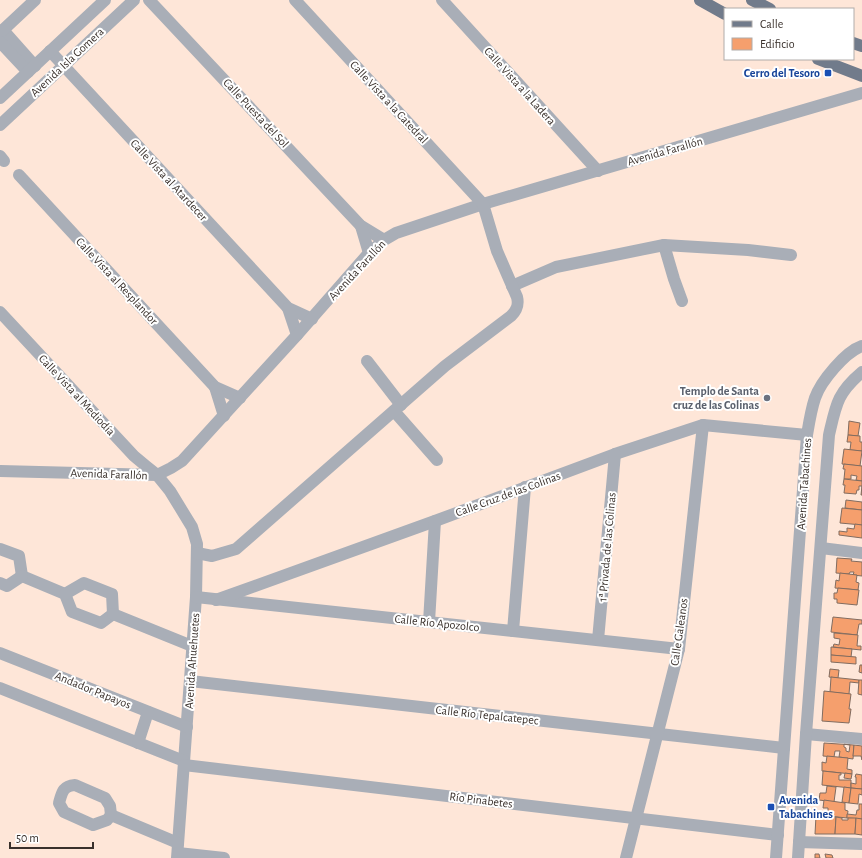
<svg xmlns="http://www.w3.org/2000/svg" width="862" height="858" font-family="'Alegreya Sans',sans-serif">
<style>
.building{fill:#f59f6d;stroke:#816c60;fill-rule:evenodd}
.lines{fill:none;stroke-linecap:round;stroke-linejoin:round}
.minor{stroke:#a9aeb7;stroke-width:12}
.major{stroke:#717b8b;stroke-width:12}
.transit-dot{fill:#1a4fb4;stroke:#fff;stroke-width:1.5}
.worship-dot{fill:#6b7280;stroke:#fff;stroke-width:1.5}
.labels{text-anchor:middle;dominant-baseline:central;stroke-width:4;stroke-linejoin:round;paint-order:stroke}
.street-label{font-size:12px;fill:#39302b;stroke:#fff}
.transit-label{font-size:12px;font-weight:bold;fill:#164399;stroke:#fff;text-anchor:end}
.worship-label{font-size:12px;font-weight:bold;fill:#5b616d;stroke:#fff;text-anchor:end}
</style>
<rect width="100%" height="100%" fill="#fee6d8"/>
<!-- building -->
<g class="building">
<path d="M849,421L860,423L858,436L848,435Z"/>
<path d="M848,435L860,436V442H862V451L850,450L851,442H847Z"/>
<path d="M844,449L862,451L860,466L842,464Z"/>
<path d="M844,464L862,466V481L856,480L857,476L851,475V479H844L845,469H843Z"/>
<path d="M844,479L862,481V495H861L862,486H859V490H857L856,494L844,493L845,485H843Z"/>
<path d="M846,500L862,502V510L845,508Z"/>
<path d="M842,508L862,510V525L840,523Z"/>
<path d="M855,524L862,525V538L839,535V531L847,532V528L854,529Z"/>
<path d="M837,558L852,559L851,561L862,562V576L853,575L854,572H850L849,574L836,573Z"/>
<path d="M840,573L857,575L856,582L859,583L858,590L835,588L836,580L839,581Z"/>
<path d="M838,588L859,590L857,605L837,603V599H834V593H837Z"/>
<path d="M833,617L862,620V624H859L857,635L831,632Z"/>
<path d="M834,633L858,635L857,646H861V650L833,647L834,644L839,645L840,639L834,638Z"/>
<path d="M831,647L852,649L851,657L831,655Z"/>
<path d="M831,655L856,657V664L831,662Z"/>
<path d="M860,665H862V673L859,672Z"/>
<path d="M830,669L839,670L838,678L829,677Z"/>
<path d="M831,677L859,680V683L850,682L849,694L830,692Z"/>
<path d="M859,680H862V695L858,694Z"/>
<path d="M824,691L851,694L849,709H851L849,723L822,721Z"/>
<path d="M824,743L854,745L853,759L839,757L840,751H835L834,757L823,756ZM844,744L850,745L849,752L846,751V748L844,747Z"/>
<path d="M854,745L862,746V760L861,756H853Z"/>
<path d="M827,756L848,758L847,769L852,770V774L822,771V762L826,763Z"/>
<path d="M823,771L841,773V775H839V780H851V788L822,785Z"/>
<path d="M845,773L852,774L851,779L844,778Z"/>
<path d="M856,774L862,775V789L851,788V783L856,784V777H855Z"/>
<path d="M827,786L836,787L834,802L819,800L820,793H826Z"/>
<path d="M844,787L851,788L849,803L842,802Z"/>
<path d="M851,788L862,789V795L859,794L858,804L849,803Z"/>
<path d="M824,800L845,803V810L848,811L847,818L828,816V808H823Z"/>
<path d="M859,804H862V819L847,818V814L856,815L857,810H859Z"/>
<path d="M816,816L836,817L835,834H815Z"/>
<path d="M836,817L842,818V820H848V818H856L855,834H835Z"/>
<path d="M856,818L862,819V835L855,834Z"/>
<path d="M815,854H819L820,858H815Z"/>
<path d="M825,854L832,855L833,858H826Z"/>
</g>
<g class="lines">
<!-- minor -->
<g class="minor">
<path d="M149,0L361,226L384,240"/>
<path d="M442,0L598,171"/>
<path d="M3,30L35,66"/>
<path d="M0,31L3,30L35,0"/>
<path d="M0,42L28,72"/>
<path d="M50,51L288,308L312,319"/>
<path d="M0,98L105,0"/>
<path d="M0,125L134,0"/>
<path d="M0,156L4,161"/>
<path d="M19,175L215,387L240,398"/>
<path d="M361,226L369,253"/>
<path d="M664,245L674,279L682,301"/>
<path d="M512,286L556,267L664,245L748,250L791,255"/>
<path d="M288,308L297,335"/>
<path d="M0,312L134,456L146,466L157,475L170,491L192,527L197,544L196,597L177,858"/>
<path d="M367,361L401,405"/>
<path d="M215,387L224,416"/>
<path d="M394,411L437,460"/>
<path d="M0,471L157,475L171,468L182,461L297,335L369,253L384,240L396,233L483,204L862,93"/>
<path d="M821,548L862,553"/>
<path d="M0,549L19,556L22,576"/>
<path d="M197,553L212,556L236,549L445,366L511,316C517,310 519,305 517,297L497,251L483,204L295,0"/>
<path d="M22,576L65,594L72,612L101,623L113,614"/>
<path d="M0,583L7,586L22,576"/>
<path d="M65,594L84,583L112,594L113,614"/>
<path d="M196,597L679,649"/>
<path d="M216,600L435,521L615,454L703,425L807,435"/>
<path d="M113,614L192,646"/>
<path d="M429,622L435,521"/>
<path d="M513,631L525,487"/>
<path d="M598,640L615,454"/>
<path d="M0,653L187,727"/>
<path d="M190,681L784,748"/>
<path d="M0,688L184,761"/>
<path d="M806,734L862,739"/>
<path d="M138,743L148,712"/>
<path d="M184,765L778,835"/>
<path d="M75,785L105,798L110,806L111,815L107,820L93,825L64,812L59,803C62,792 63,786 75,785Z"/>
<path d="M111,815L178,843"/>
<path d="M799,842L862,844"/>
<path d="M178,853L224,858"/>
<path d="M626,858L679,649L703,425"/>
<path d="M776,858L807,435C809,423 811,410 815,398C821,381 845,352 862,346"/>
<path d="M798,858L806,734L829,435C836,405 837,393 862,372"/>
</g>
<!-- major -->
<g class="major">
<path d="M700,0L725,14"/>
<path d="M752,0L770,9"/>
<path d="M853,43L862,46"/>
<path d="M818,59L862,76"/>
</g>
</g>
<!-- markers -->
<g class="transit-dot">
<rect x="824" y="69" width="8" height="8" rx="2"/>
<rect x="767" y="803" width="8" height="8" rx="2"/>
</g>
<circle class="worship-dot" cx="767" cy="398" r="4"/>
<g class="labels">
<!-- street labels -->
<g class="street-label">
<text transform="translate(67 62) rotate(-43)">Avenida Isla Gomera</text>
<text transform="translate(520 86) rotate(48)">Calle Vista a la Ladera</text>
<text transform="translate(389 102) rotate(47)">Calle Vista a la Catedral</text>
<text transform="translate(256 113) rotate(47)">Calle Puesta del Sol</text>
<text transform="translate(665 151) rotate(-16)">Avenida Farallón</text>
<text transform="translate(169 180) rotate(47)">Calle Vista al Atardecer</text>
<text transform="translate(357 270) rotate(-47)">Avenida Farallón</text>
<text transform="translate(117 281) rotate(47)">Calle Vista al Resplandor</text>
<text transform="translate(77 395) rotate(47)">Calle Vista al Mediodía</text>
<text transform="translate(109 474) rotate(2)">Avenida Farallón</text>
<text transform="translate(804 484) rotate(-86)">Avenida Tabachines</text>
<text transform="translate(508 494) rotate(-20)">Calle Cruz de las Colinas</text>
<text transform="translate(607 547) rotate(-85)">1ª Privada de las Colinas</text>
<text transform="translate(437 623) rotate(6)">Calle Río Apozolco</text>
<text transform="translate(679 632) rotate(-82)">Calle Galeanos</text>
<text transform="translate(192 661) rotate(-86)">Avenida Ahuehuetes</text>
<text transform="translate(93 690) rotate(22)">Andador Papayos</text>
<text transform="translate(487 715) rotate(6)">Calle Río Tepalcatepec</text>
<text transform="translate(481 800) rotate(7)">Río Pinabetes</text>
</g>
<!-- transit labels -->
<g class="transit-label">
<text x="820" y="73">Cerro del Tesoro</text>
<text x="779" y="800" text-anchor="start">Avenida<tspan x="779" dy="14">Tabachines</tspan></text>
</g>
<!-- worship labels -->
<g class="worship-label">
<text x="759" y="391">Templo de Santa<tspan x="759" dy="14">cruz de las Colinas</tspan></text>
</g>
</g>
<!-- legend -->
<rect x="724" y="8" width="130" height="52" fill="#ffffff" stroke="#b0acaa"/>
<rect x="732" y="21" width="20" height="6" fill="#717b8b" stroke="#b0acaa"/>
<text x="760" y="28" font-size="12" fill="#39302b">Calle</text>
<rect x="732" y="38" width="20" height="12" fill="#f59f6d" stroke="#b0acaa"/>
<text x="760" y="48" font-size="12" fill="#39302b">Edificio</text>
<!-- scale -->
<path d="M10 842v6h83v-6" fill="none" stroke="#39302b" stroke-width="2"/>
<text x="16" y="842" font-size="12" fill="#39302b" stroke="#ffffff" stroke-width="3" paint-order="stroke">50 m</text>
</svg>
